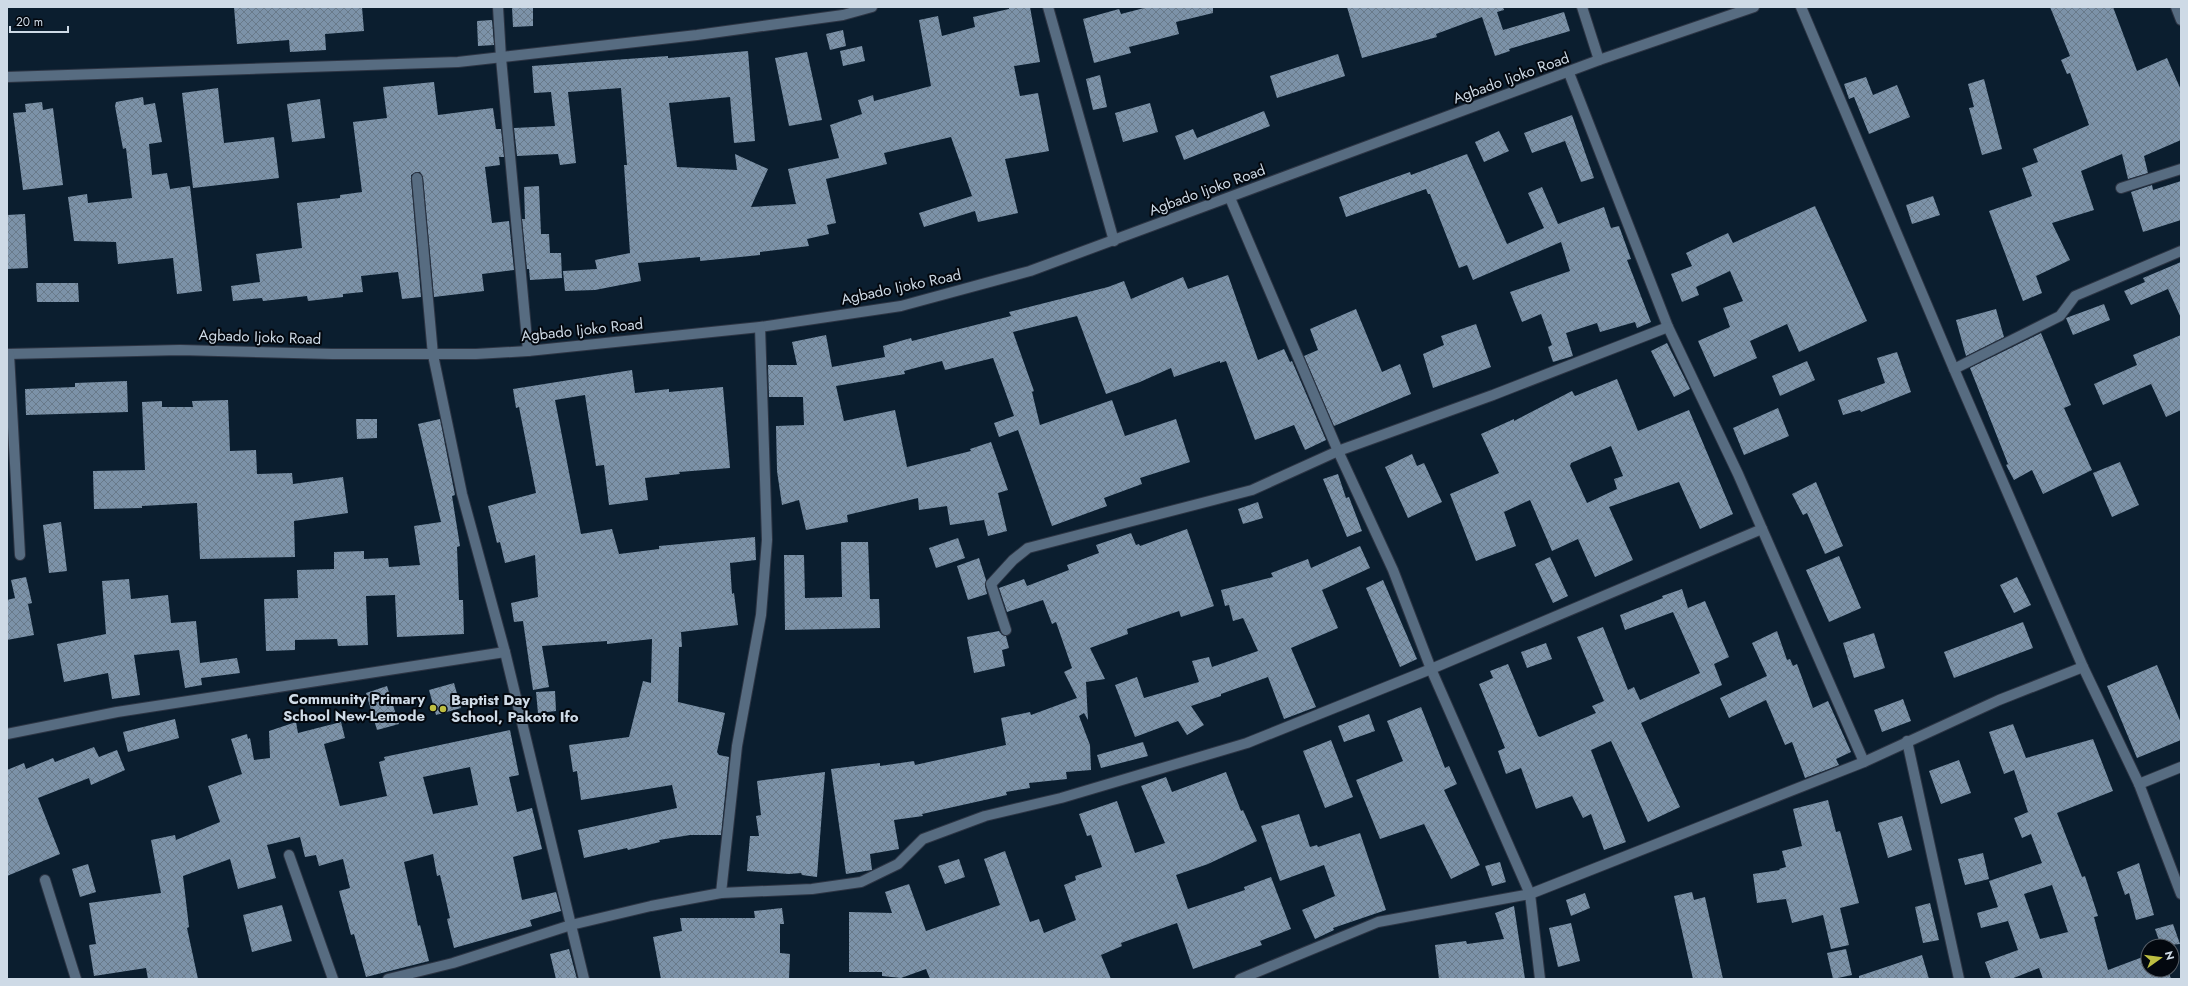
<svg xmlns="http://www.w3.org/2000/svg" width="2188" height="986" font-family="Jost,sans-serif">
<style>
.building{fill:url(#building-cross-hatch);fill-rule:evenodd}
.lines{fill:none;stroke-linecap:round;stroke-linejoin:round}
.minor-casing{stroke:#2d3544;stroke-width:12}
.minor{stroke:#576c81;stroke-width:10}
.poi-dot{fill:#bebf42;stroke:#03080f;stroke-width:1.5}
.labels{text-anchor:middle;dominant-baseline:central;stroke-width:4;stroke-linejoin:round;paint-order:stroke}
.street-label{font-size:15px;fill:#cedae6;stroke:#03080f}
.poi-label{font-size:15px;font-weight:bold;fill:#cedae6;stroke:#03080f;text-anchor:end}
</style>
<defs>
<pattern id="building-cross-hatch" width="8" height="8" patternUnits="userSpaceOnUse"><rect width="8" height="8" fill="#7c92a8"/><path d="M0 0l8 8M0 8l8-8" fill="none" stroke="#697a8a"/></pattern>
</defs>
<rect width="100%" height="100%" fill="#0b1e2f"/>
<!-- building -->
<g class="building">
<path d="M234,7H362L364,31L325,34L326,50L290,52L289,40L237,44Z"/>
<path d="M512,7H533V26L513,27Z"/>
<path d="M1009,7H1030L1040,62L1014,66L1020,96L1038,93L1049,151L1005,159L1018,213L978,222L975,211L924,227L919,213L972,196L951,137L884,153L887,164L826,179L836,223L827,225L829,234L807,239L809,246L760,252V255L700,261V257L638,263L641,281L595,290L565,291L563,271L597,269L595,260L630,253L624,165H627L621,88L568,92L576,163L560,165L558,154L517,156L514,128L555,126L551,92L534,93L532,66L668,56V58L748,51L755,141L734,143L730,97L669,103L677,167L737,170L735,154L768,169L751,207L796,204L788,169L839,158L830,125L862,114L858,100L873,95L874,101L931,86L919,20L938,16L942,36L975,27L973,17L1009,9Z"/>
<path d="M1148,7H1213V13L1176,22L1179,34L1129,47L1131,53L1094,63L1083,19L1119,9L1121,14Z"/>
<path d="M1347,7H1503L1504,10L1497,12L1503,30L1564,12L1570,31L1509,49L1510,51L1495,56L1482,17L1436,34L1437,37L1362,58Z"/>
<path d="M2050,7H2113L2137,71L2167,58L2181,90V140L2144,156L2148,173L2128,179L2122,154L2081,171L2094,210L2052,223L2070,260L2036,276L2042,293L2023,301L1989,211L2032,196L2022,168L2038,162L2033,149L2089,125L2070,73L2067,74L2061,60L2070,56Z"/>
<path d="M492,20L494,45L478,46L477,21Z"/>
<path d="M843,30L846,46L830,50L826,34Z"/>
<path d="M862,46L865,61L843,66L840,51Z"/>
<path d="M807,52L822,120L789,126L775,58Z"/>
<path d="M1338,54L1345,76L1277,98L1270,76Z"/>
<path d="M1100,75L1107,107L1093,110L1086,79Z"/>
<path d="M1866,77L1873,95L1897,85L1910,117L1869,134L1854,97L1849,99L1844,84Z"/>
<path d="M1984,79L2002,149L1982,155L1969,108L1974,107L1968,84Z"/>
<path d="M434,82L438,115L493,108L496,129H501L504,157H499L500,165L485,167L492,223L509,221L514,270L482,274L484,291L434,297L423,177L420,172H416L411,175V179L421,297L402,299L398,272L361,276L363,292L343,294V297L308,301L307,296L263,301L262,298L233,301L231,286L260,282L256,254L302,248L297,203L340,198V195L362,192L353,122L387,118L383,87Z"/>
<path d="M218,88L224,143L274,137L279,178L193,188L182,93Z"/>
<path d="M143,97L144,105L155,103L162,142L149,144L152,175L167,173L170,189L190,186L202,291L177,294L173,258L118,264L116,242L74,241L68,197L87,194L88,203L132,198L126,148L123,149L115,106L116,102Z"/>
<path d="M320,99L325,138L292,142L287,104Z"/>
<path d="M42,102L43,110L53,108L63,185L23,190L13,113L26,112L25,104Z"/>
<path d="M1150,103L1158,132L1123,142L1115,113Z"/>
<path d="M1264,111L1270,126L1184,160L1175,136L1193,129L1197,138Z"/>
<path d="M1572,115L1594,178L1581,182L1565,141L1532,153L1524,133Z"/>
<path d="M1499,131L1509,151L1484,162L1475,142Z"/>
<path d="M1467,154L1507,244L1544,228L1528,193L1542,187L1558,224L1604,207L1611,228L1619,226L1631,259L1627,260L1651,322L1637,328L1635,322L1600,332L1597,323L1566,333L1573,356L1553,362L1548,347L1552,345L1541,314L1522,322L1510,292L1570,271L1561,242L1473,280L1467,265L1459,268L1430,194H1428L1426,189L1346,217L1339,197L1410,172L1411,175Z"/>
<path d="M2181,181V220L2143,232L2131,192L2152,185L2153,190Z"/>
<path d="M539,186L541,234H549L550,253H561L562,278L530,280L529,269H527L522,219H525L524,187Z"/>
<path d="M1933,196L1940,215L1912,224L1906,205Z"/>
<path d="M1815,206L1867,321L1799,352L1787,324L1750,341L1757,358L1714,377L1698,341L1730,327L1723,308L1743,301L1730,271L1696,287L1699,295L1682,302L1671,274L1692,266L1686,253L1728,233L1733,243Z"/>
<path d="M25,214L28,268L7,269V215Z"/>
<path d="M2181,262V318L2168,289L2131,305L2124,291L2145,282L2143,278Z"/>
<path d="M1228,275L1258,360L1284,349L1290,362L1292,361L1326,440L1305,450L1294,425L1255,440L1226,361L1220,363V361L1174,377L1171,368L1140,382L1106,394L1077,316L1013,332L1034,391L1032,392L1040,425L1112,400L1125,436L1176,419L1190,462L1140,478L1142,484L1104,498L1107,506L1052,526L1018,430L999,437L994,423L1014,416L993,358L945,370L942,361L904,371L905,374L836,386L844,421L895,410L907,467L971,451L970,449L991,442L1008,490L998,493L1007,531L988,536L984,520L950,525L947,506L919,510L918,498L847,515L848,522L806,530L799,500L782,505L777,471L776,426L804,425L803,397H769L768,365H797L792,342L826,335L832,367L885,357L883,346L911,338L912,341L1011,316L1009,312L1108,287L1124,281L1131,299L1183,277L1188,289Z"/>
<path d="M36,283H78L79,302H37Z"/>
<path d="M2104,304L2110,320L2073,335L2066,318Z"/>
<path d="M1356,309L1382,372L1400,364L1411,394L1334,426L1304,356L1318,350L1310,329Z"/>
<path d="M1996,309L2004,337L1966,356L1956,320Z"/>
<path d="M1476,324L1491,367L1433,388L1423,354L1444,345L1441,336Z"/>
<path d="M2041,333L2071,405L2064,408L2092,470L2043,494L2032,470L2014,480L2006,465L2008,464L1970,368Z"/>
<path d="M2181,335V410L2166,417L2151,384L2103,405L2094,384L2137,365L2133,355Z"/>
<path d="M1667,343L1690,389L1674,397L1651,351Z"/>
<path d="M1897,352L1911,392L1861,412L1860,410L1843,415L1838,400L1885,383L1877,358Z"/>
<path d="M1807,361L1815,380L1780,396L1772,376Z"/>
<path d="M632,370L635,393L669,389V392L723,387L730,468L679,472L680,474L645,478L648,500L609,505L604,465L596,466L585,395L555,400L581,534L612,529L619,554L659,549V546L755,537L756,560L730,563L732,594L734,593L738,625L681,632L682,647H679L678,702L725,713L717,752L719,755L729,757L721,835H690L659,840L660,842L628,850L627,848L584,858L578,830L677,808L672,785L581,800L577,771L573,772L569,745L629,737L643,681L651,683L652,639L607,644V641L542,646L549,687L533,690L523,621L514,622L511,603L538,597L535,555L505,563L500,542L497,543L488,506L536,493L519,407L516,408L513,389Z"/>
<path d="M1617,379L1638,431L1689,410L1733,514L1700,529L1679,482L1609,507L1633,560L1595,577L1578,539L1552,551L1530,500L1504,512L1516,546L1476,561L1450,494L1499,473L1481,434L1514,419V421L1572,391L1575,396ZM1611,446L1623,476L1614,479L1617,489L1587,503L1570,466L1571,463Z"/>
<path d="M127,381L128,412L26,415L25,389L75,387V383Z"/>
<path d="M228,400L230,451L256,450L257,474L292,473L293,484L343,477L348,513L294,521L295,557L200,559L197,503L142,506V508L94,509L93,471L145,470L142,402L162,401V407H193L192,401Z"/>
<path d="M1778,408L1789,436L1744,455L1733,428Z"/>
<path d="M356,419H377V438L357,439Z"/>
<path d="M440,419L455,495L452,496L460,546L457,547L459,600H463L464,634L397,637L395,595L366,596L368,645L338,646L337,639L295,640V650L266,651L264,599L298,598L297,570L334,569V552L364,551V559L388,558L389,567L420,565L414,526L441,522L418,424Z"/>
<path d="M1412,454L1417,466L1424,463L1442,502L1408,518L1385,467Z"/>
<path d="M2120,462L2139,505L2112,517L2093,473Z"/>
<path d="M1338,474L1346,498L1349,497L1362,531L1347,537L1323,479Z"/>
<path d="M1816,482L1843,546L1825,554L1807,513L1803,515L1792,494Z"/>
<path d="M1258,502L1263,518L1243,524L1238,509Z"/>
<path d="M61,522L67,571L49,573L43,525Z"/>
<path d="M1187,529L1214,606L1181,617L1179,611L1127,629L1128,634L1090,648L1105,679L1086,682L1088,720L1084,713L1079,716L1090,745L1091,770L1066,772L1067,779L1029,783L1030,788L1006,792L1007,795L922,814L923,816L894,820L899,849L870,854L872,870L846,874L831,769L880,763V766L914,761L915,765L1006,745L1001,718L1030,712L1031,715L1077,698L1064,672L1072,668L1056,622L1052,624L1043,600L1007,612L999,588L1024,579L1027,586L1069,570L1067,565L1099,553L1096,545L1131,533L1136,545L1139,544L1140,546Z"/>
<path d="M958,538L965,558L936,568L929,548Z"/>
<path d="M841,542H868L870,599H879L880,628L785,630L784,555H804L805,598L842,597Z"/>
<path d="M1360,546L1370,568L1322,590L1338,628L1291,648L1316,707L1284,719L1268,677L1221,694V696L1191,706L1204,725L1187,735L1178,721L1135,737L1115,685L1137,677L1144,698L1199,682L1192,661L1209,657L1212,667L1258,651L1243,618L1233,621L1229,605L1225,606L1221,590L1273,577L1271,573L1308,559L1311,568Z"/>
<path d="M1839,556L1861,608L1829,622L1806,570Z"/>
<path d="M1550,557L1568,596L1553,603L1535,564Z"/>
<path d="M979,558L986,580L985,586L987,594L968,600L957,566Z"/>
<path d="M26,577L32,603L28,604L34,635L7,640V600L15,598L11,580Z"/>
<path d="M2017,577L2031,605L2014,613L2000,585Z"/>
<path d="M129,579L131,599L168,595L171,623L196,621L200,663L237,658L240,673L201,678L202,685L185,688L179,650L134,655L140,695L112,699L108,673L64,682L57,644L106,634L102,581Z"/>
<path d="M1383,580L1417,659L1400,667L1366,588Z"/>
<path d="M1682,589L1688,608L1705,601L1729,657L1714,664L1722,685L1641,723L1680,807L1648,822L1611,741L1591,750L1626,842L1604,850L1591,814L1583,818L1572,796L1536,809L1521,768L1506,774L1498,751L1505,748L1479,684L1493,678L1490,671L1508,664L1538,736L1540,737L1596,713L1592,706L1604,701L1577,637L1603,627L1628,690L1634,687L1640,700L1700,673L1673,612L1625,630L1620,615L1663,598L1662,596Z"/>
<path d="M2023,622L2033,648L1954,678L1944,652Z"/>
<path d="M999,631L1002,635L1006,636L1009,648L1002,650L1005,666L974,673L967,637Z"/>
<path d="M1777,631L1787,660L1790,659L1793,666L1797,664L1813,708L1828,701L1851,752L1836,759L1839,765L1805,778L1792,742L1785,745L1766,700L1729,718L1720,698L1767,676L1752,643Z"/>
<path d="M1874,633L1885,668L1854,678L1843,643Z"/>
<path d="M1546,643L1552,659L1527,668L1521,652Z"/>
<path d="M2157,665L2181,723V740L2137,758L2107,686Z"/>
<path d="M454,683L461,708L436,715L429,690Z"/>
<path d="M387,686L399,724L377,730L366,693Z"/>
<path d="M555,691L556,711L538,713L536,692Z"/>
<path d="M1903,699L1911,721L1882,732L1874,710Z"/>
<path d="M1421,707L1445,768L1449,766L1457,784L1444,790L1480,865L1451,879L1424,824L1380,839L1356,780L1403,761L1387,721Z"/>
<path d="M1369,714L1375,731L1344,742L1338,726Z"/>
<path d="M175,719L179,738L128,752L123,732Z"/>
<path d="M296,722L298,733L341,722L345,738L324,744L340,806L387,796L379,762L385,760L384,757L510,730L519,775L509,777L517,812L532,808L542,849L513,857L522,900L556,892L561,911L530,920L532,926L454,948L447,919L450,918L440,875L437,876L433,854L404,862L418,926L420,925L429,961L366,977L354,934L351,935L339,891L350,888L343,859L319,866L316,855L305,857L300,837L267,845L276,878L238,889L230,859L183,876L189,927L187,928L198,979H148L146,968L94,976L89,945L96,944L89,903L161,893L151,840L175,835L176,840L220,822L208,786L242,774L231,739L247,734L248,739L250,738L254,760L270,758L269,731ZM470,767L478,805L433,814L423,777Z"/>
<path d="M2013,724L2026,758L2093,739L2113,791L2057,813L2082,877L2085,876L2098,916L2094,917L2108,970L2148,955V970H2168L2171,979H2043L2039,968L2011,979H1991L1985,962L2018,950L2008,921L1981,928L1977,913L1998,907L1989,881L2042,863L2031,834L2022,838L2014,818L2028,812L2014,770L2004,774L1989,732ZM2052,885L2068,932L2040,939L2024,894Z"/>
<path d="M1331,740L1353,797L1325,808L1303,751Z"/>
<path d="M1143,742L1148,756L1101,768L1097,755Z"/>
<path d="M94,747L99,757L117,750L125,770L91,785L89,778L38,798L60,854L7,876V770L24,763L26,769L53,758L55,762Z"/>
<path d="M1959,760L1971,793L1941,804L1929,771Z"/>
<path d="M825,772L817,877L802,875L801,873L789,874L747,871L750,836H759L756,816L761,815L757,781Z"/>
<path d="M1226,772L1241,811L1243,810L1257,841L1208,864L1176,875L1188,909L1245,890L1244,887L1271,877L1291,929L1260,941L1262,945L1193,969L1177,923L1121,943L1122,946L1101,955L1111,979H930L926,969L901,978L882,976V972H849V912L892,913L885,892L909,884L926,931L1000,905L984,859L1005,851L1030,922L1039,919L1044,933L1076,920L1064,885L1076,880L1075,876L1102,867L1091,835L1087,836L1079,814L1117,801L1135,853L1165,843L1141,786L1166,777L1172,792Z"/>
<path d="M1828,800L1836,832L1840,831L1859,903L1840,908L1849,945L1831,949L1823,915L1792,923L1786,899L1757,903L1753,874L1780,870L1779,869L1786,867L1782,851L1802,846L1793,809Z"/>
<path d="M1299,814L1310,847L1317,845L1318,847L1360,833L1386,910L1333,928L1334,930L1315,939L1302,910L1335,896L1324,865L1280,881L1261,826Z"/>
<path d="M1902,816L1912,850L1888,858L1878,823Z"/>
<path d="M1983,853L1989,879L1965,885L1958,859Z"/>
<path d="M959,859L965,877L945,884L938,866Z"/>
<path d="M1500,862L1506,882L1492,886L1485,866Z"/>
<path d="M2139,863L2154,915L2136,920L2129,893L2125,895L2117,872Z"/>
<path d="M88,864L96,892L80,897L72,869Z"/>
<path d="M1692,892L1694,900L1705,897L1723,979H1693L1674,896Z"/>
<path d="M1585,893L1590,908L1571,916L1566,900Z"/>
<path d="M1930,903L1939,940L1923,943L1915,907Z"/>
<path d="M282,905L292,941L252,952L243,915Z"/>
<path d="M1514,906L1525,979H1439L1435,945L1466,941L1467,944L1504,939L1495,913Z"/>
<path d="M782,908L784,924H780V953L790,954L789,979H661L653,937L682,931L680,918H755L754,911Z"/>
<path d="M1571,923L1580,961L1558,967L1549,928Z"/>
<path d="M2173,924L2180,944L2161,946L2155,929Z"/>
<path d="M2174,946L2179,963L2172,965V947Z"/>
<path d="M569,949L577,979H556L550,954Z"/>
<path d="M1846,949L1852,975L1833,979L1827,953Z"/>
<path d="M1922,955L1929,979H1859V976Z"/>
</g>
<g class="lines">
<!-- minor casing -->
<g class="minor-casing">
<g id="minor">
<path d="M498,7L501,58L528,351"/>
<path d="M1048,7L1114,241"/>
<path d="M1582,7L1599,60"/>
<path d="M1801,7L1954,369L2083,667L2139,784L2181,894"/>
<path d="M2176,7L2181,20"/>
<path d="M1569,73L1668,327L1738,474L1864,762"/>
<path d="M7,77L458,62L697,35L843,15L872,7"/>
<path d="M417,178L433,355L462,494L505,652L584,979"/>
<path d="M2121,188L2181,169"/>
<path d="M1230,198L1338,451L1393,570L1431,669L1530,894L1540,979"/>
<path d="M7,354L180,350L332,354H476L528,351L760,327L901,306L1030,271L1599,60L1754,7"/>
<path d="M9,354L20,555"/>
<path d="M1954,369L2060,316L2075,296L2181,251"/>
<path d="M1006,630L991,584L1013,560L1028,548L1252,490L1338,451L1493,395L1668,327"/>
<path d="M7,734L117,712L505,652"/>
<path d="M1907,741L1959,979"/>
<path d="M2139,784L2181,767"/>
<path d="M289,855L333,979"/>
<path d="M45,880L76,979"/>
<path d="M721,893L737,746L761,615L767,540L760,327"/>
<path d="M388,979L453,963L571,925L651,906L721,893L812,889L861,882L898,864L923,839L985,816L1061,798L1247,743L1431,669L1762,529"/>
<path d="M1240,979L1378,922L1530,894L1864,762L1999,700L2083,667"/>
</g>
</g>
<!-- minor -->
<use href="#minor" class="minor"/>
</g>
<!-- markers -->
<g class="poi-dot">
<circle cx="433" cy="708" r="4"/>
<circle cx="443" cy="709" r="4"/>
</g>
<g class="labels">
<!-- street labels -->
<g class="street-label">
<text transform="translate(1511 78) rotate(-20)">Agbado Ijoko Road</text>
<text transform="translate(1207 190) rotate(-20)">Agbado Ijoko Road</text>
<text transform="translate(901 287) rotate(-12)">Agbado Ijoko Road</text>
<text transform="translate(582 330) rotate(-6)">Agbado Ijoko Road</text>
<text transform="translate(260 337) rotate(2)">Agbado Ijoko Road</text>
</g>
<!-- poi labels -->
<g class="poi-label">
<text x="425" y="699">Community Primary<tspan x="425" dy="17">School New-Lemode</tspan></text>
<text x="451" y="700" text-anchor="start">Baptist Day<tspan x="451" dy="17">School, Pakoto Ifo</tspan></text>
</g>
</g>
<!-- border -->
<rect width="2188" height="986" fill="none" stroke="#cedae6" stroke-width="16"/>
<!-- north arrow -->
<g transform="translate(2160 958) rotate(76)"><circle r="19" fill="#03080f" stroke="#545c65"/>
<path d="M0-3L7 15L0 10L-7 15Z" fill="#bebf42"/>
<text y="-6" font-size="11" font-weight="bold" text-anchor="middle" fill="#cedae6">N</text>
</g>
<!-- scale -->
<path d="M10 26v6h58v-6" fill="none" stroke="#cedae6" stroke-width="2"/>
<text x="16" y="26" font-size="12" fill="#cedae6" stroke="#03080f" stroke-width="3" paint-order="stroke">20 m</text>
</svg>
